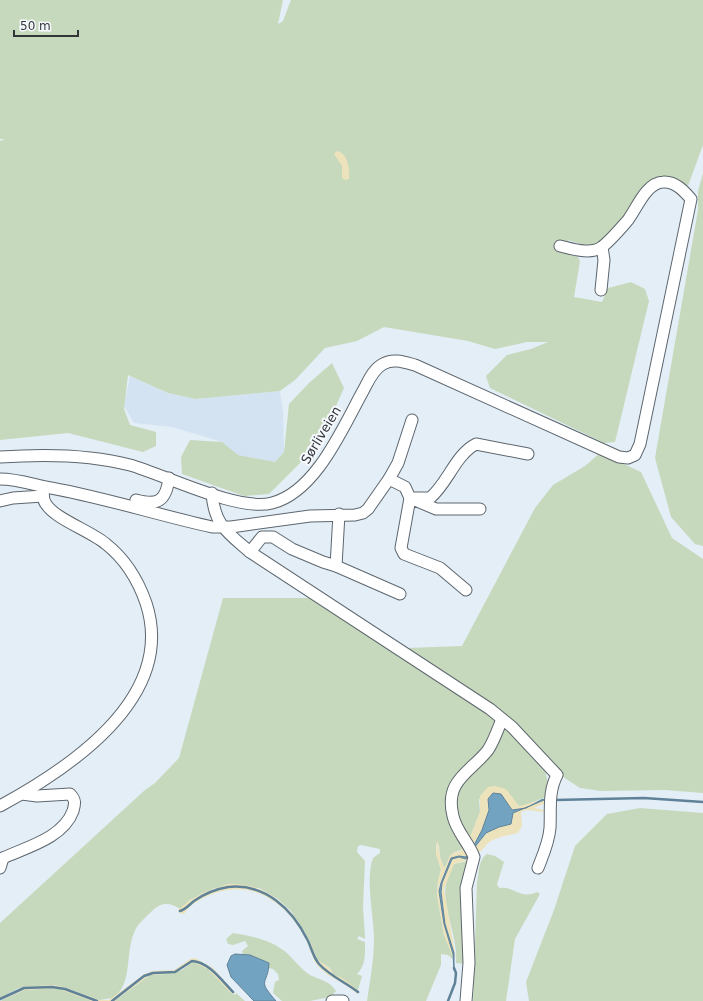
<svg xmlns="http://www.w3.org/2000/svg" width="703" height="1001" font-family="'DejaVu Sans',sans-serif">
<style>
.built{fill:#d3e3f1}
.green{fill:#c7d9bc}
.sand{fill:#ece3bd}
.water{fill:#72a3c0;stroke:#5f8298}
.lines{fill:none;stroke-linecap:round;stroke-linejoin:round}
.stream{stroke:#5f8298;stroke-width:2.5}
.minor-casing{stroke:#5d666e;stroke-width:13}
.minor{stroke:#fff;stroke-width:11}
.labels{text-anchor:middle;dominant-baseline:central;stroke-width:4;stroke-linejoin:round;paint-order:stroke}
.street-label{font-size:13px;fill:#32363a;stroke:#f6fafe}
</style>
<rect width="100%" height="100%" fill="#e3eef7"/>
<!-- built -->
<path class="built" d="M130,376L168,393L196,399L280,391L283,412L284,452L275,462L237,455L222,442L172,427L134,423L124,406Z"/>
<!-- green -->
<g class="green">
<path d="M0,0H283L278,24L283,21L291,0H703V145L688,186L673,179L662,178L603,242L592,247L568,240L580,261L574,297L602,302L608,288L631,282L645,289L649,301L615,442L604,443L490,388L486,376L507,355L531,349L548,342H527L495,349L468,341L384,327L357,341L325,348L295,380L280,391L196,399L168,393L128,375L124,409L130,425L156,432V446L143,452L68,433L0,440V141L5,139H0Z"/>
<path d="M703,173V546L695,544L671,517L655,458L698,210V191Z"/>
<path d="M332,363L344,388L319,444L269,494L244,496L182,474L181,457L190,440L222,442L238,455L275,462L284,452L289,404L309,383Z"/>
<path d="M600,453L641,472L672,538L703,559V793L665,790L601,791L580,788L560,775L531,742L405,651L408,648L462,646L535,508L553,485L585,466Z"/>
<path d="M223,598H314L494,717C500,736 464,771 452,784L463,843L462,850C446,853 451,859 444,868L440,857L439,845L436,844V854L441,870L438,881L437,895L444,935L451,950L453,959L448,955L441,954V965L426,1001H367C370,981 374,959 374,939C374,917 365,879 373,858L380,853V849L361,845L358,846L357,852L365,861L363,907L365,936V939L359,936L357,939L365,942C365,954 366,965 357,974L362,976L358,990L333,974L330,968L318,961L305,932L291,911L278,899L259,888H215L190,900L181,909C169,903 162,901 151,912C145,918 137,924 134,933C125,953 133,984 113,998L99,1000L66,988L53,985L19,988L0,998V923L145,790L155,783L179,758Z"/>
<path d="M504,728H506L545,769L548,784L546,797L521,807L517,804L479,799L480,812L469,840L458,825L455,793Z"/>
<path d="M640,808L703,813V1001H529L526,982L554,910L575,846L607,814Z"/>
<path d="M487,854L495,856L504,862L497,884L499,888C515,886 520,900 537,892L540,894L515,939L506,1001H473L477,883C479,873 478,860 487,854Z"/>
<path d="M468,861L466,964L456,963C459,929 432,895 454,864Z"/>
<path d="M233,933C250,936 269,939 283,950C293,957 299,968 310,975C320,980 330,981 336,991L330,997L310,1001H282L273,993L275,982L279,980L278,974L273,969L268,968V962L243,955L242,951L248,946L245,941L233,945L228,944L226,939Z"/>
<path d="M193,962L208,969L231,993L235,995L236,993L245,1001H114L150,975L165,974L182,970Z"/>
<path d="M52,988L60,989L92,1001H0L24,990Z"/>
</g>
<!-- sand -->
<g class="sand">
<path d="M337,151C348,153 350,170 349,179L345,180L342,178V166L334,154Z"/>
<path d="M495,786L506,789L519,806L543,800L526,808L511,810L501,794H493C487,804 490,801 488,811C486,823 480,835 473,845L469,840L480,812V796L488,787Z"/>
<path d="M545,800L546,803L534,808L544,810L543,812L527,810L521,812L522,826L518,833C509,835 494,838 488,843C485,846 483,850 479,852L474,849C481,840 486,831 497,827C503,825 507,826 512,822V813Z"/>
<path d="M437,841L438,842L440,857L444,868C451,859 446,853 461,851L463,844L470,854L468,860L454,864L444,889L456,959L445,924L441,892L442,883L452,859L459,857L466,858L468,855L466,857L458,856L450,860L439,886V891L444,924L454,958H453L444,935L437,895L438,881L441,870L436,854Z"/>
<path d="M228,884C265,882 292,906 308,938C311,943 316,957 318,960C321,964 328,965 330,969C332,971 332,973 333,974L342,978L358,990L357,994C346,982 329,979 318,966C312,959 310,947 305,938C288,906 257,881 219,892C207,895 190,903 184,914L179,913L178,910L190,900L205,892Z"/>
<path d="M195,958L213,968L236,994L231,993L208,969L193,962L175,973L150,975L114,1001H92L56,988L24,990L0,1000V998L23,987L53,985L66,988L99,1000H109L143,975L152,971L174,970L190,959Z"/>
</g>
<!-- water -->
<g class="water">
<path d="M493,793L501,794L512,810L526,808L543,799L544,800L513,813L511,824L499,827L486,833L474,848L473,847L482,830L489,810L488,799Z"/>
<path d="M468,855L466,859L459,857L452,859L442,883L441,892L445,924L454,953V970L453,954L444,924L439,891L441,883L451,858L459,856L466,857Z"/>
<path d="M235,954L250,955L269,963C268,986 256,978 276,1001H254L231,977L227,965L231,956Z"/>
</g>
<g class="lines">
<!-- stream -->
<g class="stream">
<path d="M555,800L644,798L703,802"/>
<path d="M180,911C185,910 190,904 194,901C204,894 216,889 228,887C265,883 292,909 307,939C311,946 313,957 319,964C330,976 345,982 358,992"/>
<path d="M0,999L24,988L52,987L65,989L97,1001"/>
<path d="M112,1001L144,976L153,973L175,972L192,961C209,962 222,981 233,992"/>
<path d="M448,1001L455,983L456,973L454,968"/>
</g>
<!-- minor casing -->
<g class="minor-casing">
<g id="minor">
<path d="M601,290L604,260L602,247"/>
<path d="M0,457C43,454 88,454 130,465C165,475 238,512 272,503C316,492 343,427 363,391C368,382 373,369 383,364C393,358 404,362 415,365L619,457L628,458L635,455L640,444L691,199C684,191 675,181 663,182C646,183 637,208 628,220C621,228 611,240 602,247C591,255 573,249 560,246"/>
<path d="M0,479C18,479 34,485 51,488C106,498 158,515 212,527H231L310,516L355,515L363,513L368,509L389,479L398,463L412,420"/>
<path d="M389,479L405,487L410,498H430C448,483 455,455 476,444L528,454"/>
<path d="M212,493C214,525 228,533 250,552L490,709L512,727L557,775C548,792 551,810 550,828C549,842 543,855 538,868"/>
<path d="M136,500C158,506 166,501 169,478"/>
<path d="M0,501L13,498L43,496"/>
<path d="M250,552L262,537H273L292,549L323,562L336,566L400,594"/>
<path d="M336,566L339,514"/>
<path d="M466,590L440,568L404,554L401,548L410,498L436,509H480"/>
<path d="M0,806C70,768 177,697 146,603C138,580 125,559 106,544C91,531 55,519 46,504C42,499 43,493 44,487"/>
<path d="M3,858C27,847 63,838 73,811C75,804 76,800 70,794L37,796L22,794"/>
<path d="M0,868L3,858"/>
<path d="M332,1001H343"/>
<path d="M466,1001L469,963L466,888L474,857C469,843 456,831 453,816C444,780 471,772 488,750C494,741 498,729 502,719"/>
</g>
</g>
<!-- minor -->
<use href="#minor" class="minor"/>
</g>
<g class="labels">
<!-- street labels -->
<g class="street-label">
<text transform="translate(321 435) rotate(-59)">Sørliveien</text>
</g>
</g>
<!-- scale -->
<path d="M14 30v6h64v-6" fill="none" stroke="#32363a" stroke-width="2"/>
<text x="20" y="30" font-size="12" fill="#32363a" stroke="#f6fafe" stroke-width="3" paint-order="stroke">50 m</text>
</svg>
